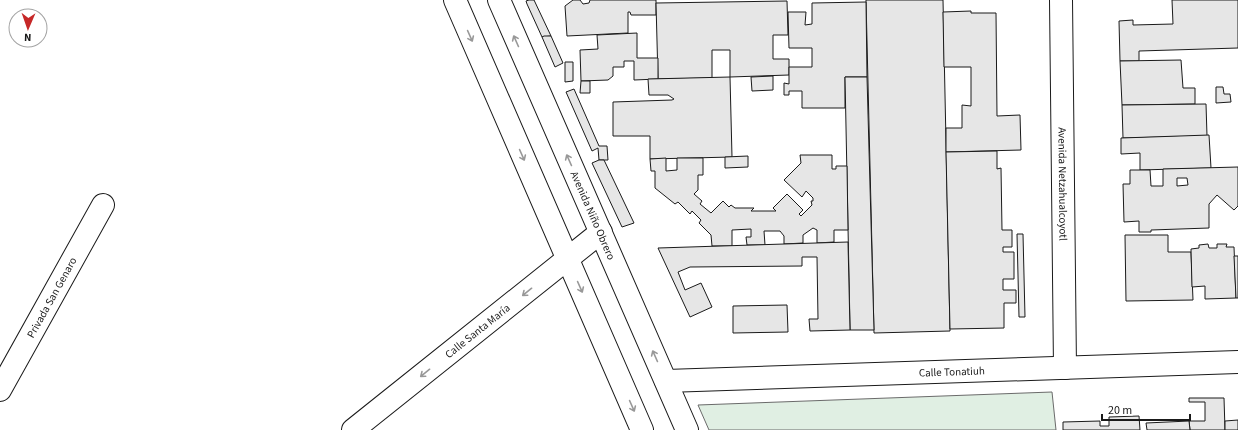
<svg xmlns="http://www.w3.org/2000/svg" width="1238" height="430" font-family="'Source Sans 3',sans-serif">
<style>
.green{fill:#e0efe3;stroke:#6a6a6a}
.building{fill:#e6e6e6;stroke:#1a1a1a;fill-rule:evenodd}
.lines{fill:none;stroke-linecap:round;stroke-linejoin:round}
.street-casing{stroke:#1a1a1a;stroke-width:24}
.secondary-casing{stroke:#1a1a1a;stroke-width:24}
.street{stroke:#fff;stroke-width:22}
.secondary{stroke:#fff;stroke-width:22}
.oneway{stroke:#989898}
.labels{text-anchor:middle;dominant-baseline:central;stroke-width:3;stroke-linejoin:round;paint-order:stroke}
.street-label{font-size:11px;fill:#1a1a1a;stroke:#fff}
</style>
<rect width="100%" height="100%" fill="#fff"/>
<!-- green -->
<path class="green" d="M1052,392L1056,430H709L698,405Z"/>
<!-- building -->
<g class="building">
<path d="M529,0H534L551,36L542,37L527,4L526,1Z"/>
<path d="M573,0H580L583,4L589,3L590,0H656V15H631L630,12H628V33L567,36L565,6Z"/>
<path d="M866,0H943L950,331L874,333Z"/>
<path d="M1172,0H1238V48L1139,51V61H1120L1119,21L1133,20V25L1173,24Z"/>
<path d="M787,1L788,35H773V59H789V75L730,77V50H712V78L658,79L656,3Z"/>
<path d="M866,2L867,77H845V108H802V91H789V95H784V83L789,84V67H812V48H789L788,12H806L805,25L812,24V3Z"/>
<path d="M971,11V13H996L997,116L1020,115L1021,150L946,152V128H962V105L971,106V67H944L943,12Z"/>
<path d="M637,33V58H658V79L634,80V61H624V67H613V76L608,80L581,81L580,50L598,49L597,35Z"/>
<path d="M544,36H551L563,63L555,67L542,37Z"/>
<path d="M1181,60L1183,88H1195V104L1122,105L1120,61Z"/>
<path d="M565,62H573V81L565,82Z"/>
<path d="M773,76V90L752,91L751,77Z"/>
<path d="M730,77L732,157L650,159V136H613V102L672,100L674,99L668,95H649L648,79Z"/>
<path d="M845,77H867L874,330H850V327Z"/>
<path d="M581,81H590V93H580Z"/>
<path d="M1216,87H1223L1224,94H1230L1231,102L1216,103Z"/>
<path d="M574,89L599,146H607L608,160H599L598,148L592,151L566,92Z"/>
<path d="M1206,104L1207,136L1123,138L1122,105Z"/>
<path d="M1209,135L1211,168L1140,170V153L1121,154V138Z"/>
<path d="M997,151V169L1001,168L1002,230H1012V247H1003V252H1014V279H1003V290H1016V303H1004V328L950,329L946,152Z"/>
<path d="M800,155H832V169H836V166H847L848,230H834V242L817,243V230L813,228L803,235V243L784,244V236L780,231H764L765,245H747L746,237H751V229L732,230V246H712L711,235L699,223L701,220L692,211L690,214L678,202L675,204L655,188V171H651L650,159L666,158V171L677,170V158H703V175H698V190L694,194L702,201L700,204L711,213L723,201L729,207L731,205L735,208H754L751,211H776L773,208L787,194L803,210L799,214L801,216L812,205L811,201H813V198L806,191L802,197L784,180L801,163Z"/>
<path d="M748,156V167L725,168V157Z"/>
<path d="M599,160H604L634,223L622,227L592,163Z"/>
<path d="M1238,167V206L1234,210L1217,195L1209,204V228L1151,230V232H1139V221L1124,222L1123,184H1130V170H1150L1151,186H1163V169ZM1177,178H1187L1188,185L1177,186Z"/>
<path d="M1017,234H1023L1025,317H1019Z"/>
<path d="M1125,235H1168V252H1191L1193,300L1126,301Z"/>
<path d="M848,242L850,330L810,331L809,319H818L817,257H802V266L690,267L678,272L685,290L701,283L712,307L690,317L658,248Z"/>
<path d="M1208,244L1209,248H1217V244H1227L1226,247H1234L1236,298L1205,299V286L1192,287L1191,249L1199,248V245Z"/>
<path d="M1234,256H1238V298H1236Z"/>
<path d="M787,305L788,332L733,333V306Z"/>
<path d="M1189,398H1224L1225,430H1190L1189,421H1205V402H1189Z"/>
<path d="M1139,416L1140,430H1063V422L1100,421V426H1109V417Z"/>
<path d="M1238,420V430H1225V421Z"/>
<path d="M1189,421L1190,430H1147L1146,423Z"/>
</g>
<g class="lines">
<!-- street casing -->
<g class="street-casing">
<g id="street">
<path id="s1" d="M1061,0L1065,368"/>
<path id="s2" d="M666,381L1238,362"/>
<path id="s3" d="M0,390L103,205"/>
<path id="s4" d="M353,430L601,232"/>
</g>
</g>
<!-- secondary casing -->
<g class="secondary-casing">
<g id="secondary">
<path d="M455,0L642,430"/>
<path id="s5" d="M499,0L687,430"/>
</g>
</g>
<!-- street -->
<use href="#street" class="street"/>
<!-- secondary -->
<use href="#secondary" class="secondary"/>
</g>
<!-- one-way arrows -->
<defs><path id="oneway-shaft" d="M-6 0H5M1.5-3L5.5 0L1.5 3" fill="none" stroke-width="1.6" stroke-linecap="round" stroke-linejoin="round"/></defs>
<g class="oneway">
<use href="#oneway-shaft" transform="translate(470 36) rotate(66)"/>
<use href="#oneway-shaft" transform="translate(516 41) rotate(-114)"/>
<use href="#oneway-shaft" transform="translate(522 155) rotate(66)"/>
<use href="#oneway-shaft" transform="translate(569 160) rotate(-114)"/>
<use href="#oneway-shaft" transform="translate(580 287) rotate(66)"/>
<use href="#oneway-shaft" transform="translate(527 292) rotate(141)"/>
<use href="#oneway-shaft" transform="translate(655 356) rotate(-114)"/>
<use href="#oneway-shaft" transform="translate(425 373) rotate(141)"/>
<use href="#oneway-shaft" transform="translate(632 406) rotate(66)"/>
</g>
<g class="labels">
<!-- street labels -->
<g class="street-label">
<text stroke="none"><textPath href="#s1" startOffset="184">Avenida Netzahualcoyotl</textPath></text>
<text stroke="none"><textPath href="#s5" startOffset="235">Avenida Niño Obrero</textPath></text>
<text stroke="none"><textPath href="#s3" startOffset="106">Privada San Genaro</textPath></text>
<text stroke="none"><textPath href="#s4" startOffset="159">Calle Santa María</textPath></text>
<text stroke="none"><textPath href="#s2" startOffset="286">Calle Tonatiuh</textPath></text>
</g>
</g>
<!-- north arrow -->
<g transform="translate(28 28) rotate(182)"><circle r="19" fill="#ffffff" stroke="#a3a3a3"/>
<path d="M0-3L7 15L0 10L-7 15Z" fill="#c62828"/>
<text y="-6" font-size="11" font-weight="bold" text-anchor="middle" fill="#1a1a1a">N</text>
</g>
<!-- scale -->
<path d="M1102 414v6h88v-6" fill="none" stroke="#1a1a1a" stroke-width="2"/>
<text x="1108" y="414" font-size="12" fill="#1a1a1a" stroke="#ffffff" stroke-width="3" paint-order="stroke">20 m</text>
</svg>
